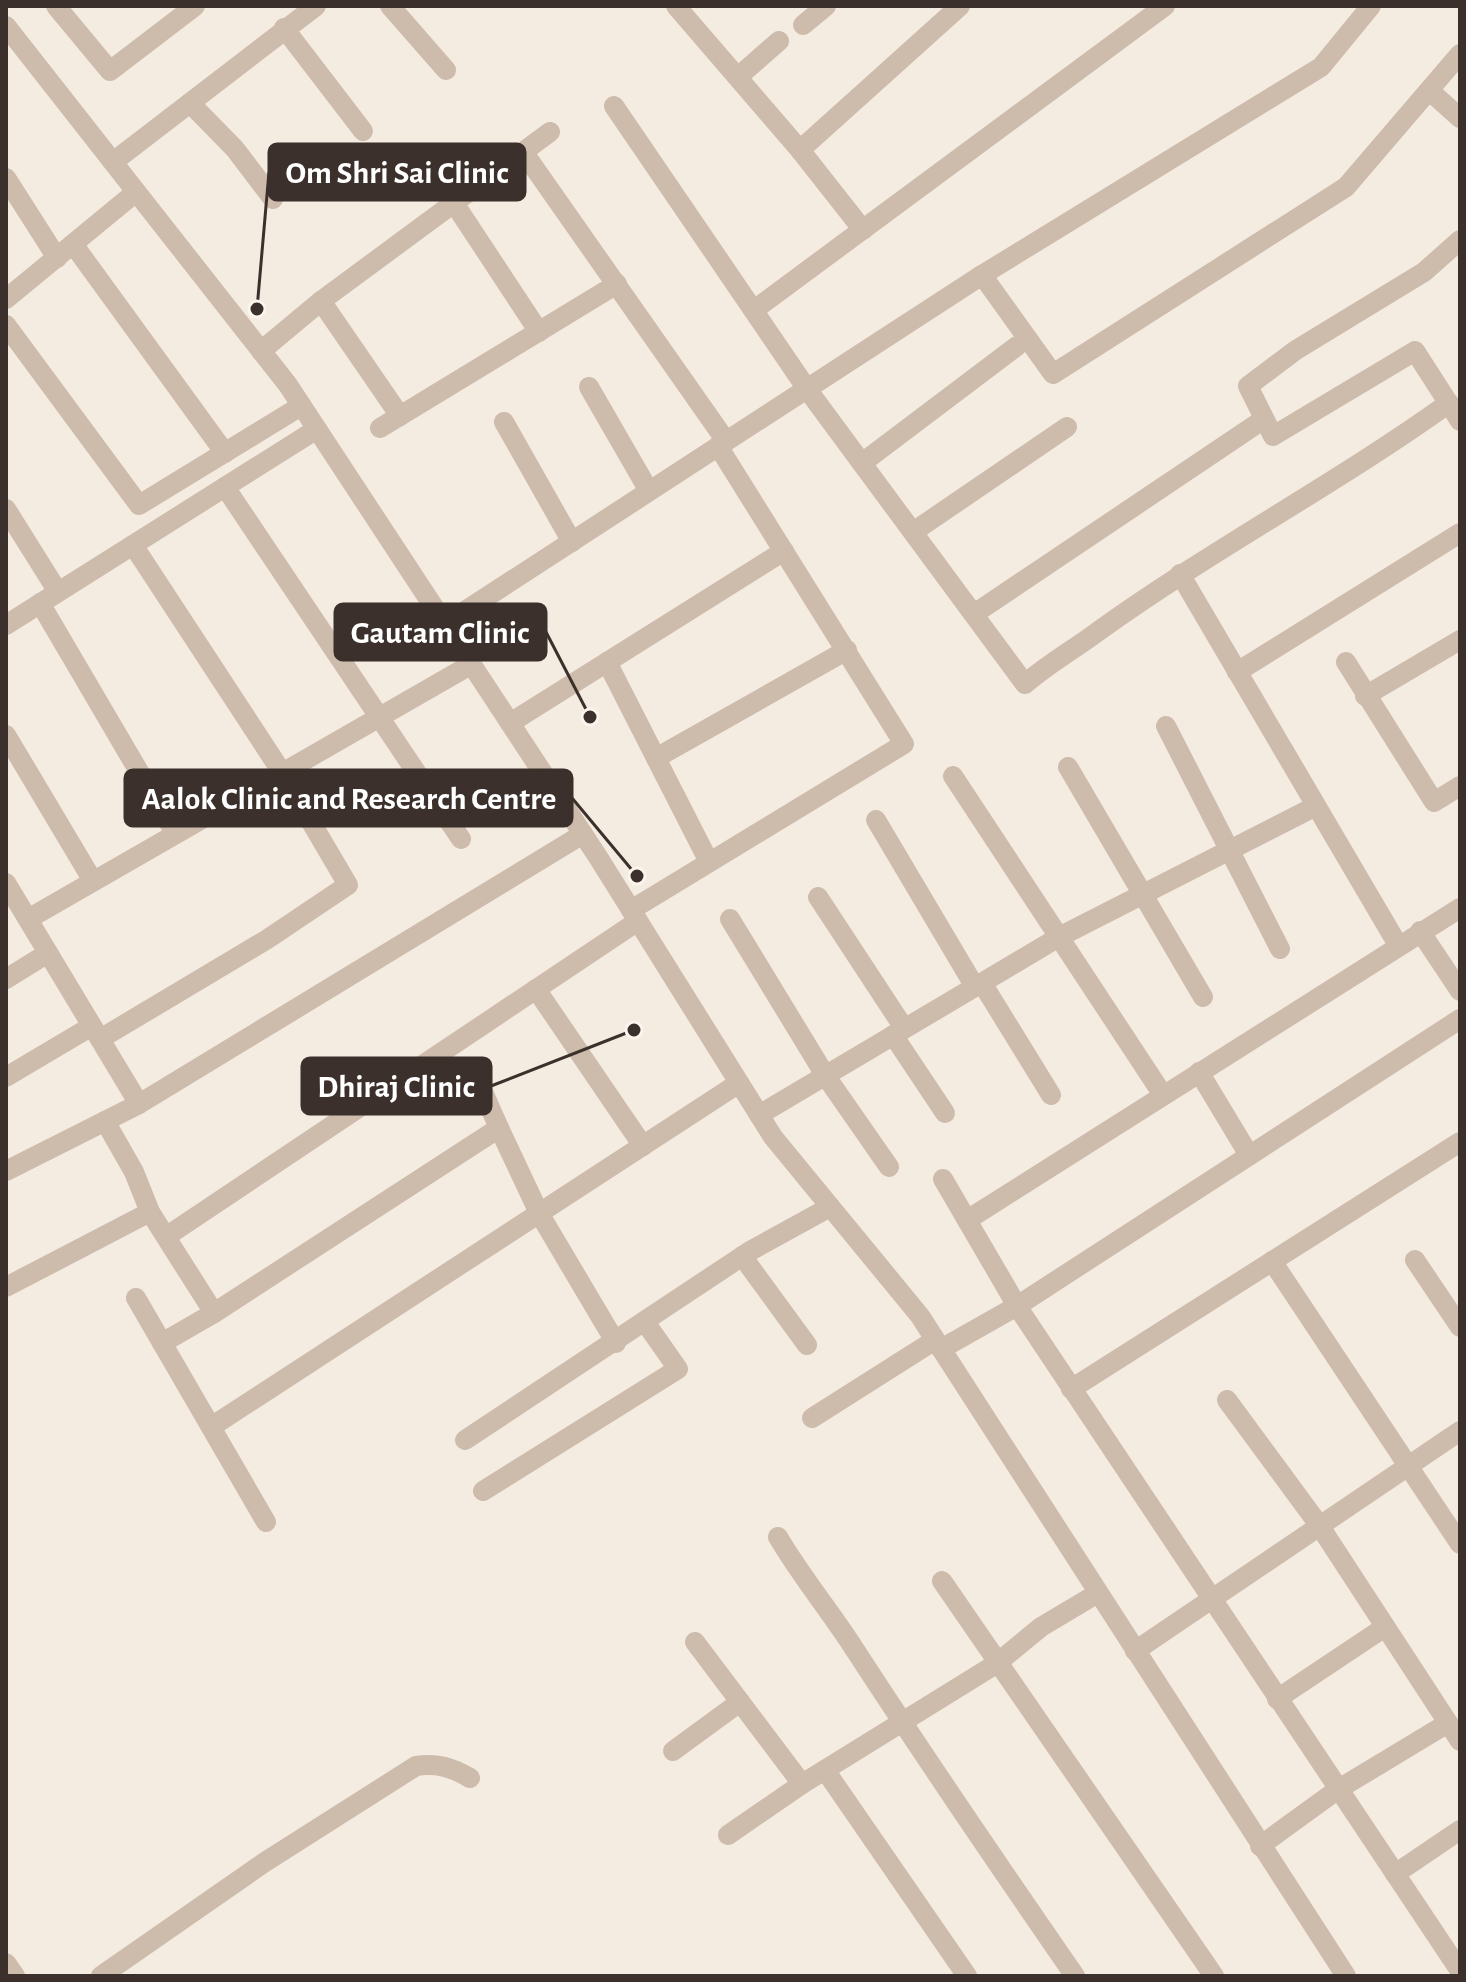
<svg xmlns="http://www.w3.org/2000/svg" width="1466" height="1982" font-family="'Alegreya Sans',sans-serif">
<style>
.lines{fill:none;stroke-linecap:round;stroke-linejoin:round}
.minor{stroke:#cdbbac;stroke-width:20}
.leader{fill:none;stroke:#3b302b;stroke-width:3}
.callout-dot{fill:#3b302b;stroke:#fbf5ee;stroke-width:3}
.callout{fill:#3b302b;stroke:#3b302b;stroke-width:3}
.callout-label{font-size:32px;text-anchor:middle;font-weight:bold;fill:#fff}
</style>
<rect width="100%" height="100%" fill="#f4ebe1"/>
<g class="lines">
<!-- minor -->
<g class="minor">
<path d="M56,6L110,71L195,6"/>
<path d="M390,6L446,70"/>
<path d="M676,6L800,150"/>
<path d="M803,25L826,6"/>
<path d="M6,26L288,385L598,857L773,1137L920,1316L1346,1976"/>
<path d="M284,28L363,131"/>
<path d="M738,77L779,41"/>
<path d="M1431,92L1460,118"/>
<path d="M190,103L235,149L273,199"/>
<path d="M614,106L807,389L1025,684C1049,663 1075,649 1100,630C1213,549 1336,484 1449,403"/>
<path d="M524,153L726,441"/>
<path d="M113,162L316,6"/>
<path d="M6,178L57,258"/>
<path d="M454,203L539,332"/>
<path d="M863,230L800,150L960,6"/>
<path d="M1460,240L1424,272L1296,350L1248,386L1273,436L1415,351L1460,421"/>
<path d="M73,244L225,453"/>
<path d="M982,275L1053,374L1346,187L1460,54"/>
<path d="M6,299L136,192"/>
<path d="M321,301L400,416"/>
<path d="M754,310L1165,6"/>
<path d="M6,325L139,505L301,406"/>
<path d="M261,351L321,301L550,132"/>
<path d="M589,387L649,491"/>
<path d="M504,422L572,542"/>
<path d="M380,428L617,284"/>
<path d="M862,463L1017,346"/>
<path d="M225,487L461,839"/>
<path d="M6,509L58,592"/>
<path d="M913,532L1067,427"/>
<path d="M1180,574L1398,945"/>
<path d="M40,603L175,833"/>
<path d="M974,614L1264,419"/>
<path d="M445,624L982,275L1321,67L1371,6"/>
<path d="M6,625L317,429"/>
<path d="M607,662L709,862"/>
<path d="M1346,662L1434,802L1460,786"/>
<path d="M1237,672L1460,533"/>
<path d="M1365,696L1460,640"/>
<path d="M510,723L784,551"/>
<path d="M1166,726L1280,949"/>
<path d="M6,735L93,881"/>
<path d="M656,758L847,650"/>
<path d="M1068,767L1203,997"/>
<path d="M953,776L1163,1095"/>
<path d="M876,820L975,987"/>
<path d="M6,883L139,1104"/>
<path d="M818,897L904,1028"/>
<path d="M631,910L904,744L718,446"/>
<path d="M28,919L472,664"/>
<path d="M730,919L825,1075L889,1167"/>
<path d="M1420,931L1460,991"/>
<path d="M6,979L48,953"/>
<path d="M982,983L1051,1095"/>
<path d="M536,989L643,1146"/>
<path d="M893,1035L945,1113"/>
<path d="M100,1039L266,940L348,885L281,771L133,545"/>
<path d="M1199,1072L1249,1155"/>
<path d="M6,1077L92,1026"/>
<path d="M484,1094L499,1128"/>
<path d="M759,1115L1059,937L1316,806"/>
<path d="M105,1121L134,1172L150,1212L214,1313L499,1128L539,1213L616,1343"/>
<path d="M6,1171L139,1104L583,834"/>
<path d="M943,1179L1017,1306L1460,1971"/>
<path d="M967,1220L1460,908"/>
<path d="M167,1236L638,921"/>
<path d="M742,1256L807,1345"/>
<path d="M1415,1260L1460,1327"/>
<path d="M1272,1261L1460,1544"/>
<path d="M6,1287L150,1212"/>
<path d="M136,1298L266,1522"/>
<path d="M162,1343L214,1313"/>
<path d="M941,1349L1017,1306L1460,1019"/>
<path d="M1071,1389L1460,1142"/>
<path d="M1227,1400L1319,1525L1460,1741"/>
<path d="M812,1418L935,1340"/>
<path d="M211,1427L739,1083"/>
<path d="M465,1440L750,1251L830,1207"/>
<path d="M483,1491L678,1369L645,1322"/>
<path d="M778,1537C802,1578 832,1613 857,1653C928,1762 1001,1869 1075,1976"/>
<path d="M942,1581L1214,1976"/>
<path d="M695,1642L802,1784"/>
<path d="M1135,1651L1460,1431"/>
<path d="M1277,1699L1385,1627"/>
<path d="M673,1751L740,1702"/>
<path d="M825,1770L967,1976"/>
<path d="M728,1835L802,1784L996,1664L1041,1627L1098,1593"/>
<path d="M1260,1846L1337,1790L1448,1723"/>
<path d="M1395,1874L1460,1830"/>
<path d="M6,1963L15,1976"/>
<path d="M101,1976L265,1862L416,1766C437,1763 451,1767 470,1778"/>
</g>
</g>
<!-- callouts -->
<path class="leader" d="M257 309L269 172M590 717L546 632M637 876L572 798M634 1030L491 1086"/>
<g class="callout-dot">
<circle cx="257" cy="309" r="8"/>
<circle cx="590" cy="717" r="8"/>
<circle cx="637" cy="876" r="8"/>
<circle cx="634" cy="1030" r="8"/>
</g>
<g class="callout">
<rect x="269" y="144" width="256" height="56" rx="8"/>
<rect x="335" y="604" width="211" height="56" rx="8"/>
<rect x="125" y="770" width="447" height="56" rx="8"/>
<rect x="302" y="1058" width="189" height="56" rx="8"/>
</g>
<g class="callout-label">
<text x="397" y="183">Om Shri Sai Clinic</text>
<text x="440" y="643">Gautam Clinic</text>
<text x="349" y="809">Aalok Clinic and Research Centre</text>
<text x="396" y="1097">Dhiraj Clinic</text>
</g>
<!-- border -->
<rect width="1466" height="1982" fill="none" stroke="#3b302b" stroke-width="16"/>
</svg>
